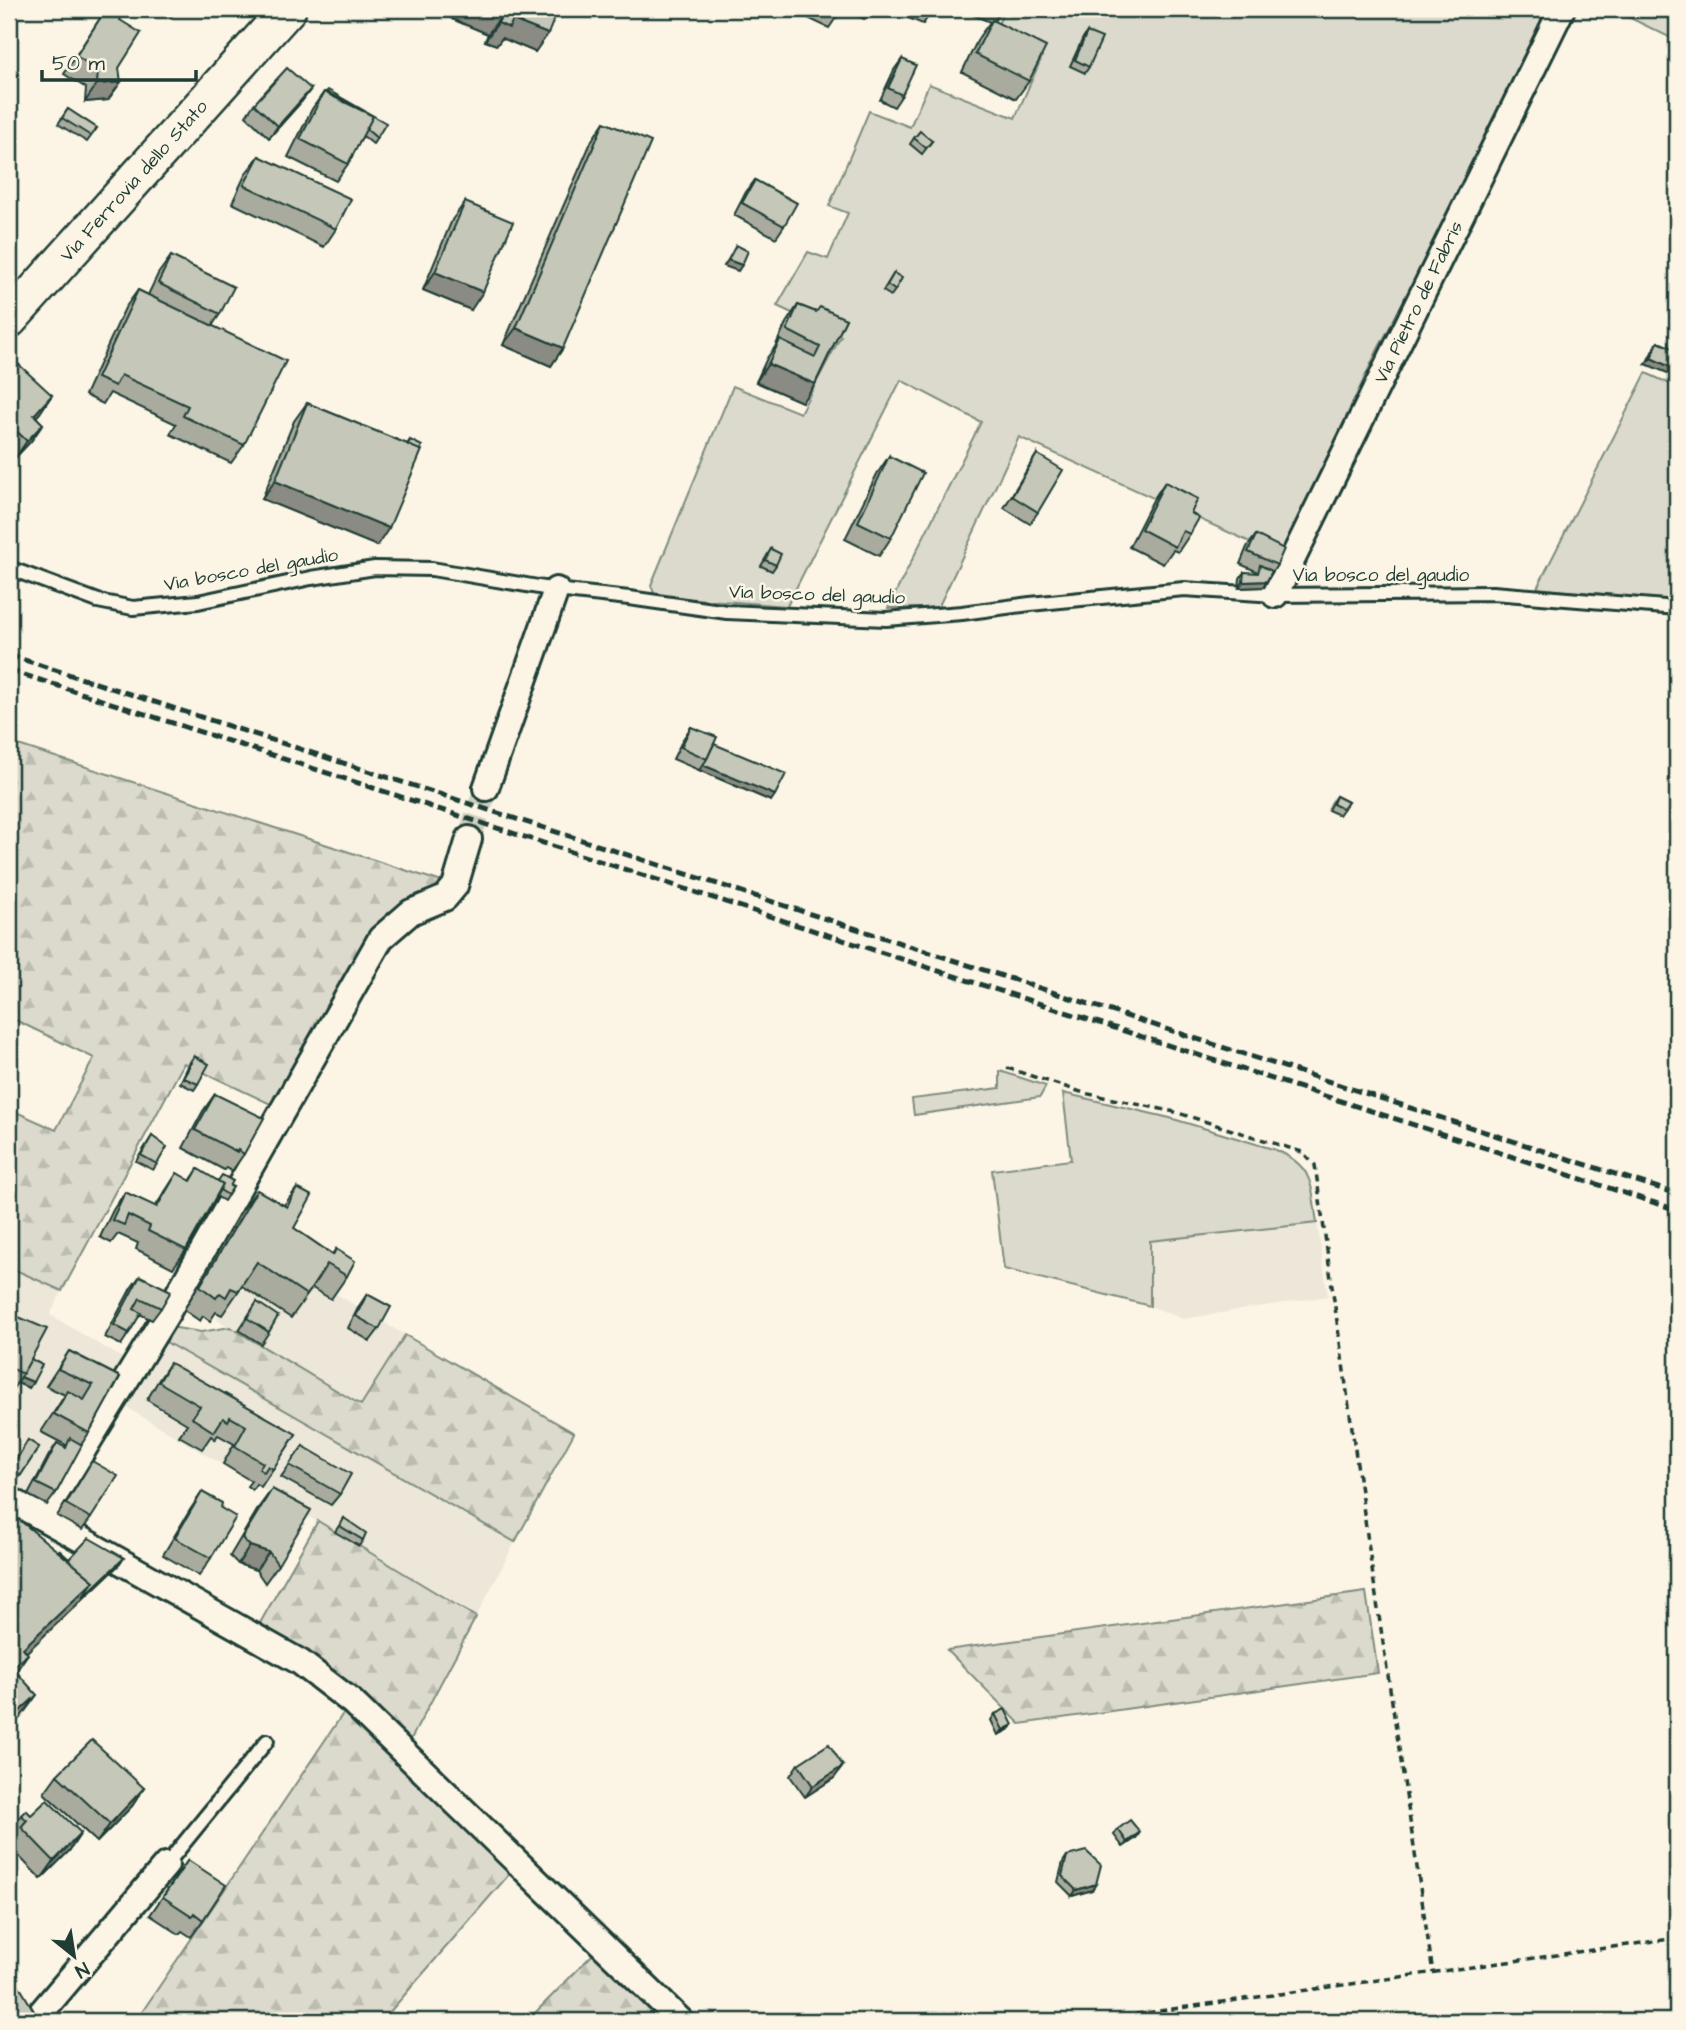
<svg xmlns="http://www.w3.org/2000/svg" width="1686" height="2030" font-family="'Architects Daughter',sans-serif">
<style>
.built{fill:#ece7d8}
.green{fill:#dcdacc;stroke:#7e8c80;stroke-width:2}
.forest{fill:url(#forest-firs);stroke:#7e8c80;stroke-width:2}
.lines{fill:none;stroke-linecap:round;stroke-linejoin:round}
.minor-tunnel{stroke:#d0d0c2;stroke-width:24;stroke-dasharray:24 12;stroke-linecap:butt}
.service-casing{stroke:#1f3d34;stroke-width:18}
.minor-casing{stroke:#1f3d34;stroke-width:30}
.secondary-casing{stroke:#1f3d34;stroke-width:40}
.path{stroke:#1f3d34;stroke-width:3.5;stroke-dasharray:7 5;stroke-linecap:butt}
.service{stroke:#fcf5e5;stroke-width:12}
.minor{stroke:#fcf5e5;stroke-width:24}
.secondary{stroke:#fcf5e5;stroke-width:35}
.rail{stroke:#1f3d34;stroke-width:5;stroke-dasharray:10 5;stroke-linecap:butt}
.wall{fill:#a9ab9f;stroke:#1f3d34;stroke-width:2}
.shaded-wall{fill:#8a8b82;stroke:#1f3d34;stroke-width:2}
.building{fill:#c5c7b9;stroke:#1f3d34;stroke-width:2}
.labels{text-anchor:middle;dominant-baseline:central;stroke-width:5;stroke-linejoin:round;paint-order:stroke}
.street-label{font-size:19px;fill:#1f3d34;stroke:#fcf5e5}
</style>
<defs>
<pattern id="forest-firs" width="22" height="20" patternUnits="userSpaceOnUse" patternTransform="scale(1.75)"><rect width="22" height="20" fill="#dcdacc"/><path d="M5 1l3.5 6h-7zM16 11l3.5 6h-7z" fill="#bcbcb0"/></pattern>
</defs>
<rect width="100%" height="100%" fill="#fcf5e5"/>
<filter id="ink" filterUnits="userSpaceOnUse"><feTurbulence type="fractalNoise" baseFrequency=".0143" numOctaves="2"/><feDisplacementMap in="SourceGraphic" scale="14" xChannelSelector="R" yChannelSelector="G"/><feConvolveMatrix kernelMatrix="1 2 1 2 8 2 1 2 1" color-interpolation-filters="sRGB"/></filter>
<g filter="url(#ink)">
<!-- built -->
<g class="built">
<path d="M1317,1223L1328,1296L1183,1319L1150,1306V1241Z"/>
<path d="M273,1256L405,1335L361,1405L216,1319L239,1290L253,1291Z"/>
<path d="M9,1267L62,1291L50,1315L131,1363L41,1512L9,1494Z"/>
<path d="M157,1337L515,1542L476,1617L116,1401Z"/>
</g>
<!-- green -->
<g class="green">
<path d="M1005,9H1553L1458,202L1378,349L1281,556L1019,437L938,608H888L981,422L901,380L787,606L655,596L651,585L733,386L800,413L841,336L777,306L808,252L828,259L848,213L829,206L869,111L910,127L929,84L1015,118L1042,57L994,33Z"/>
<path d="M1612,9H1677V41Z"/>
<path d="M1646,373L1677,387V601L1537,588Z"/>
<path d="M1000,1071L1046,1086L1040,1097L914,1115L912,1099L1000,1088Z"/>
<path d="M1063,1093L1170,1118L1276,1150C1315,1167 1311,1186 1317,1223L1150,1241V1306L1004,1269L992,1170L1071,1160Z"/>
</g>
<!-- forest -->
<g class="forest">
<path d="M9,742L442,882L436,888L401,904L385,918L279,1108L184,1063L62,1291L9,1267V1116L12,1110L56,1130L94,1058L9,1017Z"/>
<path d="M170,1327L201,1332L230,1327L361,1405L405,1335L574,1433L515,1542L157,1337Z"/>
<path d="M318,1521L476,1617L410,1741C362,1697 315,1657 260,1623Z"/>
<path d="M1366,1592L1378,1673L1020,1724L947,1650Z"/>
<path d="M346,1709L512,1871L382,2021H136Z"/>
<path d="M595,1952L667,2021H527Z"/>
</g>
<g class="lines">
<!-- minor-tunnel -->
<path class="minor-tunnel" d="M469,839L486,788"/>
<!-- service casing -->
<g class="service-casing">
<g id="service">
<path d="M9,568L98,601L133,608L198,602L311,578L375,568L432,569L556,590L629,598L727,612L886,619L962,613L1030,604L1184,589L1275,595L1493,593L1677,608"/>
<path d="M166,1865L267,1741"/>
</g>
</g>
<!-- minor casing -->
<g class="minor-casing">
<g id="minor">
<path id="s1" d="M1275,595L1562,9"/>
<path d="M486,788L556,590"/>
<path d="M9,1499L300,1662L352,1702L681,2021"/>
<path d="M42,1517L166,1315L381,938L411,912L445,898L455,886L469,839"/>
<path d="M34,2021L166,1865"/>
</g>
</g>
<!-- secondary casing -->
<g class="secondary-casing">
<g id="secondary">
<path id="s2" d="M9,320L288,9"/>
</g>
</g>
<!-- path -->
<g class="path">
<path d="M1007,1068L1084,1093L1175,1112L1302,1152L1315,1165L1371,1563L1433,1973"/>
<path d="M1088,2021L1677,1938"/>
</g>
<!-- service -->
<use href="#service" class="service"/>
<!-- minor -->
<use href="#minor" class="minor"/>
<!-- secondary -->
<use href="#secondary" class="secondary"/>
<!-- rail -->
<g class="rail">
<path d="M9,655L1677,1194"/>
<path d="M9,670L1677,1210"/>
</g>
</g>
<!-- wall -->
<g class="wall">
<path d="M106,9L120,20L119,68L108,100L85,102L86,88L64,74Z"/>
<path d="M159,9H176L171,17Z"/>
<path d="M457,9H558L535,52L502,38L497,45L485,41L488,34L452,19Z"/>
<path d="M789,9H842L829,28Z"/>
<path d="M851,9H871L864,19L850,11Z"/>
<path d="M912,9H940L938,12L933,10L923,24L908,18Z"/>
<path d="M959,9H1003L994,21L1029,81L1016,99L962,72L979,37L990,22Z"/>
<path d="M1087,32L1089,67L1085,73L1070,66L1083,38Z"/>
<path d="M902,59V95L894,107L880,100L894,70Z"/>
<path d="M311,89L302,101L269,138L246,116L254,104Z"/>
<path d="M324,92L377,138L373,144L363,136L348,164L336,181L288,157L312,109Z"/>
<path d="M68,109L97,128L87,142L58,124Z"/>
<path d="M604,122L563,348L551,366L503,345L592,140Z"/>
<path d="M914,138L932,141L922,154L910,144Z"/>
<path d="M259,156L336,229L324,247L232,203L246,173Z"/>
<path d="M755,180L784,226L776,238L734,215L746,192Z"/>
<path d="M465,202L471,310L423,290L452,220Z"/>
<path d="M171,256L220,314L212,326L244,445L231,463L170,434L176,424L110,393L103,404L85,395L125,308L138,290L148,295L158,274Z"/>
<path d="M894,273L895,290L891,296L883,291Z"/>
<path d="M798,305L816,312L846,319L815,384L802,402L756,382L767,358L775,347L786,323Z"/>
<path d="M1658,342L1677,350L1646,364L1654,348Z"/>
<path d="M9,368L52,395L36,417L43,424L31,441L15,458L9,453Z"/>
<path d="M307,403L407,444L410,440L377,546L262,499L294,421Z"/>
<path d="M1037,454L1038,512L1030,524L1004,508L1029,466Z"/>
<path d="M889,456L891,538L879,556L845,539L877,474Z"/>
<path d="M1165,482L1191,513L1190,534L1178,552L1173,550L1163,564L1129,547L1153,500Z"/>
<path d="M1256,535L1277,565L1263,587L1239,588L1240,578L1244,572L1255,573L1256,571L1240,564L1247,547Z"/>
<path d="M771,549L776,565L772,571L761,566Z"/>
<path d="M691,727L714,744L771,801L673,759L683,739Z"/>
<path d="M1336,796L1348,802L1339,815L1328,810L1332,802Z"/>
<path d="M194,1056L198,1084L194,1090L180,1083L190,1062Z"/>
<path d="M215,1094L244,1154L232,1171L226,1168L224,1170L183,1148L203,1111Z"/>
<path d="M152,1136L157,1164L153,1170L136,1161Z"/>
<path d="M198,1169L218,1181L233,1187L224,1201L216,1196L186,1250L173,1268L136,1249L138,1243L118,1234L111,1243L100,1237L113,1210L125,1192L155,1207L177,1173L190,1181Z"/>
<path d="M297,1188L294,1228L332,1254L336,1249L347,1276L331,1299L312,1288L291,1318L242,1286L222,1315L216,1312L210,1321L203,1316L200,1321L184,1310L240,1213L257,1190L284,1205Z"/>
<path d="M140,1276L161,1308L152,1320L140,1314L129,1333L121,1345L105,1337L131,1288Z"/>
<path d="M367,1294L379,1329L370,1341L348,1328L359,1306Z"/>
<path d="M257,1302L269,1332L261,1344L239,1330Z"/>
<path d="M9,1313L31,1359L33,1382L29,1388L17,1383L10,1393L9,1402Z"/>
<path d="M69,1351L120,1377L89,1433L81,1445L56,1493L47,1505L28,1495L49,1455L57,1443L64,1447L66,1445L41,1432L65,1395L46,1386Z"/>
<path d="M170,1363L296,1434L261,1487L256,1484L252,1490L247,1486L251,1481L223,1464L234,1444L218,1435L215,1439L211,1436L202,1449L179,1436L187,1424L147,1400L158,1381Z"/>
<path d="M28,1440L39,1447L17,1481L9,1476V1472Z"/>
<path d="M303,1446L340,1494L331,1505L281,1477Z"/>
<path d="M92,1461L91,1518L82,1530L57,1516Z"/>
<path d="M272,1489L278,1565L265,1583L256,1570L238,1564L230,1556L259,1507Z"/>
<path d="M202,1492L211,1558L199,1576L163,1555L190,1510Z"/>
<path d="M344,1518L363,1540L359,1546L335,1532Z"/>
<path d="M995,1714L1008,1730L998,1735L991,1720Z"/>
<path d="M798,1764L843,1766L834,1778L805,1797L790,1776Z"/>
<path d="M57,1775L144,1788L132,1806L97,1842L44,1793Z"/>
<path d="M21,1815H31L81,1833L69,1851L41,1879L9,1846L14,1837L9,1833Z"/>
<path d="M1118,1829L1140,1832L1136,1838L1123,1847L1114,1835Z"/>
<path d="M1067,1856L1092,1890L1072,1896L1058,1882L1063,1862Z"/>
<path d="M188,1860L203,1920L191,1937L182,1931L179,1934L150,1915Z"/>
</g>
<!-- shaded-wall -->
<g class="shaded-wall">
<path d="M459,9H484L501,16L488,34L452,19Z"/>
<path d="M513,20L548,34L535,52L502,38L497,45L485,41L498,23Z"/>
<path d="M121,82L108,100L85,102L97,84Z"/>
<path d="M311,89L302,101L269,138L278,126Z"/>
<path d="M728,260L742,265L738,271L724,266Z"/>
<path d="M435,272L483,292L471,310L423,290Z"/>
<path d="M516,328L563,348L551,366L503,345Z"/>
<path d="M1651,358L1677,370V377L1646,364Z"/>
<path d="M768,364L815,384L802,402L756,382Z"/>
<path d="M52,395L40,413L21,433L34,415Z"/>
<path d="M43,424L31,441L15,458L27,441Z"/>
<path d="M275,481L389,528L377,546L262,499Z"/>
<path d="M1267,581L1263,587L1239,588L1243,582Z"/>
<path d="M703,765L775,795L771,801L699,770Z"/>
<path d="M21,1377L33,1382L29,1388L17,1383Z"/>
<path d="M250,1546L269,1552L256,1570L238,1564Z"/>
<path d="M124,1558L120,1564L9,1669L23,1648L94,1581Z"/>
<path d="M28,1654L12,1677V1667Z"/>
<path d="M37,1695L20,1718L9,1729V1721Z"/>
<path d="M1013,1725L1008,1730L998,1735L1003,1730Z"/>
<path d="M843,1766L834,1778L805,1797L813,1786Z"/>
<path d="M144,1788L132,1806L97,1842L110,1824Z"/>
<path d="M1140,1832L1136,1838L1123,1847L1127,1842Z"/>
<path d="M81,1833L69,1851L41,1879L54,1861Z"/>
<path d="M1096,1884L1092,1890L1072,1896L1076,1890Z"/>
</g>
<!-- building -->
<g class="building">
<path d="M106,9H110L122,16L120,20L141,33L119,68L121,82L97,84L98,70L76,56Z"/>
<path d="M484,9H558L548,34L513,20L509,28L498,23L501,16Z"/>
<path d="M860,9H871L868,13Z"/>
<path d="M992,20L1046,47L1029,81L975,54Z"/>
<path d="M1087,32L1102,38L1089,67L1075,60Z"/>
<path d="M902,59L916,65L902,95L888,88Z"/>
<path d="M287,68L311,89L278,126L254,104Z"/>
<path d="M328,90L386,123L377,138L366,129L373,116L326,92Z"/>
<path d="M324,92L373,116L348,164L300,139Z"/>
<path d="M68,109L97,128L91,136L62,118Z"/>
<path d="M604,122L651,142L563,348L516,328Z"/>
<path d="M920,131L932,141L926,148L914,138Z"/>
<path d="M259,156L351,199L336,229L244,185Z"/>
<path d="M755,180L797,203L784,226L742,203Z"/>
<path d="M465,202L513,222L483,292L435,272Z"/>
<path d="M736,245L748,251L742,265L728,260Z"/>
<path d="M171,256L234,287L220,314L158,283Z"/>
<path d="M894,273L902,278L895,290L887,285Z"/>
<path d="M138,290L286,361L244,445L183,416L188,406L121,375L115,386L97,378Z"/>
<path d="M798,305L816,312L820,307L846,319L815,384L768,364L780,340L815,357L820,347L787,330Z"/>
<path d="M1658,342L1677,350V370L1651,358Z"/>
<path d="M15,361L52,395L34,415L43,424L27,441L10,425L9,426V368Z"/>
<path d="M307,403L422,450L389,528L275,481Z"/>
<path d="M410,440L422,446L420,450L408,445Z"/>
<path d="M1037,454L1063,470L1038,512L1012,496Z"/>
<path d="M889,456L923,473L891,538L858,522Z"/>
<path d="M1165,482L1198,499L1191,513L1199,518L1190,534L1183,531L1175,547L1141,529Z"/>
<path d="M1256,535L1284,549L1277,565L1248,552Z"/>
<path d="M771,549L781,554L776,565L765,560Z"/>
<path d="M1260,565L1272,571L1267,581L1243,582L1244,572L1258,573Z"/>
<path d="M691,727L717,737L707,759L681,747Z"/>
<path d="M714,744L786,774L775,795L703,765L707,759Z"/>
<path d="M1336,796L1348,802L1343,809L1333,804Z"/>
<path d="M194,1056L209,1064L198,1084L184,1078Z"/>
<path d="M215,1094L264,1118L244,1154L238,1150L237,1152L195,1130Z"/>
<path d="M152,1136L167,1147L157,1164L141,1155Z"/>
<path d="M198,1169L223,1184L186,1250L148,1231L150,1226L128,1215L124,1225L112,1220L125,1192L157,1207L177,1173L191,1181Z"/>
<path d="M222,1175L233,1181L230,1186L233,1187L228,1195L220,1190L223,1184L218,1181Z"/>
<path d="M297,1188L312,1196L294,1228L333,1255L336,1249L355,1261L347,1276L327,1264L307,1295L257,1262L238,1291L231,1288L226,1297L220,1293L216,1298L200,1286L257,1190L287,1207Z"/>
<path d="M140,1276L171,1291L161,1308L140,1298L134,1309L141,1313L129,1333L114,1325Z"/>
<path d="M367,1294L391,1307L379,1329L356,1316Z"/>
<path d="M257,1302L278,1316L269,1332L247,1318Z"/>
<path d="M9,1313L47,1329L23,1374L9,1367Z"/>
<path d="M69,1351L120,1377L89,1433L54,1414L68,1391L84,1400L93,1385L58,1369Z"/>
<path d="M31,1359L42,1365L33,1382L21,1377Z"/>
<path d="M170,1363L296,1434L273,1469L268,1466L264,1472L259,1469L263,1463L235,1446L246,1426L230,1417L228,1421L223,1418L214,1432L192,1418L200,1406L159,1382Z"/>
<path d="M9,1392L13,1394L9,1402Z"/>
<path d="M70,1438L82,1445L56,1493L36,1483L57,1443L66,1448Z"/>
<path d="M28,1440L39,1447L21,1475L11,1469Z"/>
<path d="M303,1446L351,1474L340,1494L289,1465Z"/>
<path d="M92,1461L118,1476L91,1518L66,1504Z"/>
<path d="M272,1489L311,1510L278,1565L269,1552L250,1546L242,1538Z"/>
<path d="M202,1492L222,1503L221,1508L236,1517L211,1558L175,1538Z"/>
<path d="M9,1515L13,1520L17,1518L94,1581L23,1648L28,1654L12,1667L37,1695L9,1721Z"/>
<path d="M344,1518L366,1533L363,1540L340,1526Z"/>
<path d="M89,1538L124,1558L82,1598L94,1581L58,1551L59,1550L69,1559Z"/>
<path d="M1005,1709L1013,1725L1003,1730L995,1714Z"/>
<path d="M92,1740L144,1788L110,1824L57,1775Z"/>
<path d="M829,1744L843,1766L813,1786L798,1764Z"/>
<path d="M47,1800L81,1833L54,1861L21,1827L27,1820L21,1815L26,1810L31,1815Z"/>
<path d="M1130,1820L1140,1832L1127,1842L1118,1829Z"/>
<path d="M1086,1851L1101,1865L1096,1884L1076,1890L1062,1876L1067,1856Z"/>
<path d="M188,1860L226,1885L203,1920L194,1913L192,1916L163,1897Z"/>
<path d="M9,1969L40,2021H9Z"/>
<path d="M207,2017L209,2021H200Z"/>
</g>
</g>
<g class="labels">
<!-- street labels -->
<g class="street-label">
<text stroke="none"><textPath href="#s2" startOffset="187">Via Ferrovia dello Stato</textPath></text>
<text stroke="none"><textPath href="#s1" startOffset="326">Via Pietro de Fabris</textPath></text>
<text transform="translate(251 570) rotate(-10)">Via bosco del gaudio</text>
<text x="1381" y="575">Via bosco del gaudio</text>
<text transform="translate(817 595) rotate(2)">Via bosco del gaudio</text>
</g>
</g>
<!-- margin -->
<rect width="1686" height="2030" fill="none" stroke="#fcf5e5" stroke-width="35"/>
<rect x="18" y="18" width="1651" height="1995" fill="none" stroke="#1f3d34" stroke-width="2.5" filter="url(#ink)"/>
<!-- north arrow -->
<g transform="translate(74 1956) rotate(150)" stroke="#fcf5e5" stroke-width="5" paint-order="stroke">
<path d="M0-5L12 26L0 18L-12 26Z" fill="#1f3d34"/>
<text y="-10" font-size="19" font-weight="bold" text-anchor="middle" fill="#1f3d34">N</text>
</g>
<!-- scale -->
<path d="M42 70v10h154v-10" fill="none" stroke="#1f3d34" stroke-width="3.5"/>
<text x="52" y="70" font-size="21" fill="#1f3d34" stroke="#fcf5e5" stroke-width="5" paint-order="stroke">50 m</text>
</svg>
